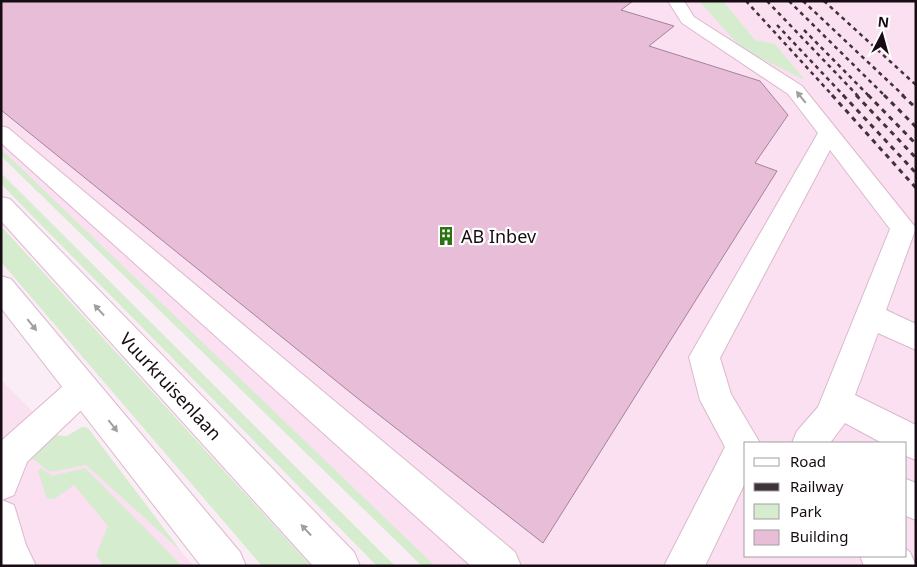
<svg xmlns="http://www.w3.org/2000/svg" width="917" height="567" font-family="'Noto Sans',sans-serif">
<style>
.built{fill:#fae0f0;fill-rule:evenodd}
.green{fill:#d5eccf}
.building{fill:#e7bdd7;stroke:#a48398}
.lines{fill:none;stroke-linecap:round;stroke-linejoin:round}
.minor-casing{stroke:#dbb8cd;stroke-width:2}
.major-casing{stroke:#dbb8cd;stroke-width:2}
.minor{fill:#fff;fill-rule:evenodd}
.major{fill:#fff;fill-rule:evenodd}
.rail-far1{stroke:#3f333a;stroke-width:2.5;stroke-dasharray:4 4;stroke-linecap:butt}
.rail{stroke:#3f333a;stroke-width:3;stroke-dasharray:5 5;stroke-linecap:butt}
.oneway{fill:#a29ea1}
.labels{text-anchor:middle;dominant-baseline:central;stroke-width:4.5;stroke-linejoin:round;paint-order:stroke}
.poi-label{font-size:18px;fill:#170c13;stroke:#fff;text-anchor:start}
.street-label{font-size:18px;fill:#170c13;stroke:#fff}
</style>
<rect width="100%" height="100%" fill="#fbedf5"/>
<!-- built -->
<g class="built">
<path d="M1,1H699L742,49L775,44L755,40L723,1H916V566H431L1,153ZM746,443H906V556H746Z"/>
<path d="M1,380L86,465L182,552L193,566H1Z"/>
</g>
<!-- green -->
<g class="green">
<path d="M699,1H723L755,40L775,44L805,80L742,49Z"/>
<path d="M1,149L435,566H422L1,156Z"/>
<path d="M1,173L395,566H377L1,184Z"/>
<path d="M1,226L311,566H262L1,262Z"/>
<path d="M82,427L88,428L181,551L86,465L50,472L29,456L52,435L67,436Z"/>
<path d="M41,468L52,476L85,468L182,566H104L96,555L108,526L74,485L54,499H47L38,471Z"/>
</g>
<!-- building -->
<path class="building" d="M1,1H633L621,10L674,26L649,46L760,81L788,115L755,163L777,171L543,543L356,397L1,110Z"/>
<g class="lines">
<!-- minor casing -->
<g class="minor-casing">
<g id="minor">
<path d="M668,1H684L694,17L802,86L916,228L886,310L916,324V350L878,333L855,395L916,425V460L906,456V443H882L845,423L830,443H792L797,431L818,407L890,229L830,150L720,358L731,394L760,443H746V481L705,566H664L725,447L700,400L689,357L818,133L788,94L682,23Z"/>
<path d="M1,126L8,128L515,552L521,566H471L1,143Z"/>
<path d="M83,374L94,378L99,388L94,398L27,462L14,495L2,500L14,505L26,545L36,566H1V441L72,378Z"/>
<path d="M906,479L916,483V520L906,516Z"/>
<path d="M906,549L910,552L916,566H864L860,556H906Z"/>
</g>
</g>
<!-- major casing -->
<g class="major-casing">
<g id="major">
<path d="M1,197L10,199L354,552L360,566H313L1,221Z"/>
<path d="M1,276L11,279L240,552L246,566H201L1,308Z"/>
</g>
</g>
<!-- minor -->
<use href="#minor" class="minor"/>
<!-- major -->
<use href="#major" class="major"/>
<!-- rail-far1 -->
<g class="rail-far1">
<path d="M746,1L833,96"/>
<path d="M767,1L858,96"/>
<path d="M789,1L885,96"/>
<path d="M803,1L904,96"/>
<path d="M824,1L916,85"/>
<path d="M777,25L844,96"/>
<path d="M804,30L869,96"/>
</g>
<!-- rail -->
<g class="rail">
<path d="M832,95L916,188"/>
<path d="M843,95L916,173"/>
<path d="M856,95L916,158"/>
<path d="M868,95L916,144"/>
<path d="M884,95L916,127"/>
<path d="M902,95L916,108"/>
</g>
</g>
<!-- one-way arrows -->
<defs><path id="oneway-solid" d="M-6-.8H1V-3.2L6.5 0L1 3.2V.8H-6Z" transform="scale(1.25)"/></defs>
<g class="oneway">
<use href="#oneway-solid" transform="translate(801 97) rotate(-129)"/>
<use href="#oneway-solid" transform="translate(99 310) rotate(-133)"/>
<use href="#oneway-solid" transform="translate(32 325) rotate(51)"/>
<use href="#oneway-solid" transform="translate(113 426) rotate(52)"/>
<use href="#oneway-solid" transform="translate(306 530) rotate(-133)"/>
</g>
<!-- icons -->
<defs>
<g id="building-bare" transform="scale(1.5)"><path d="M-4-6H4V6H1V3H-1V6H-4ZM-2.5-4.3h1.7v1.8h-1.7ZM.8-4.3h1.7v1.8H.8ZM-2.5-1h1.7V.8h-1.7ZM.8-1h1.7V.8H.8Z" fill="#2d7212" stroke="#fff" stroke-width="2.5" paint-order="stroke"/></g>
</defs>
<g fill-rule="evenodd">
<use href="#building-bare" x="446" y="236"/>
</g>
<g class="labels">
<!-- poi labels -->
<g class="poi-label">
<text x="461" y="236">AB Inbev</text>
</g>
<!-- street labels -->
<g class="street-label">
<text transform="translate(171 386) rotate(47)">Vuurkruisenlaan</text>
</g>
</g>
<!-- border -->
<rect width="917" height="567" fill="none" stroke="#170c13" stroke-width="5"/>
<!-- legend -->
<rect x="744" y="442" width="162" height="115" fill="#ffffff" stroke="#a29ea1"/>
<rect x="754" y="458" width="25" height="8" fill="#ffffff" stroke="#a29ea1"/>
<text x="790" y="467" font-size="15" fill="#170c13">Road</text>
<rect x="754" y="483" width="25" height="8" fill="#3f333a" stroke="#a29ea1"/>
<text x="790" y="492" font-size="15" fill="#170c13">Railway</text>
<rect x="754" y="504" width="25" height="15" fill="#d5eccf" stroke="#a29ea1"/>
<text x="790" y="517" font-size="15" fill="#170c13">Park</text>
<rect x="754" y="530" width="25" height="15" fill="#e7bdd7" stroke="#a29ea1"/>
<text x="790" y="542" font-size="15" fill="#170c13">Building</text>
<!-- north arrow -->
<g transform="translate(882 35) rotate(6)" stroke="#ffffff" stroke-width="4" paint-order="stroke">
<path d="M0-4L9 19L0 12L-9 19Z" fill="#170c13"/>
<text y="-8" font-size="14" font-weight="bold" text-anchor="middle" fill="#170c13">N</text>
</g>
</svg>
